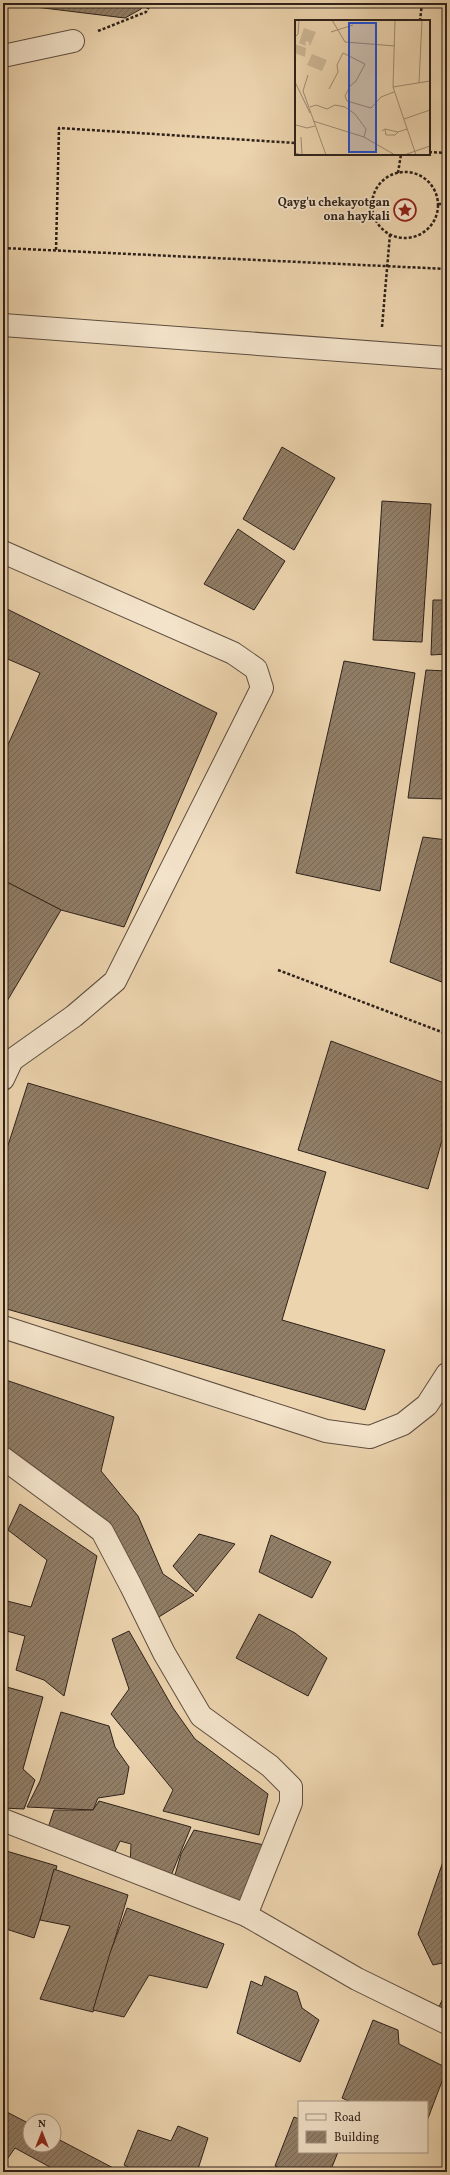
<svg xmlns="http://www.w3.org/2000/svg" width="450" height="2175" font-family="Vollkorn,serif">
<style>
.building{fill:url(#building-hatch);stroke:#2e211b}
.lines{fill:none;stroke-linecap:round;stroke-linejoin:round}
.minor-casing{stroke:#5e4e40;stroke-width:24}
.path{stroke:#2e211b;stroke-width:2.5;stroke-dasharray:3 2;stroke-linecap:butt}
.minor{stroke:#f3e3ca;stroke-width:22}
.labels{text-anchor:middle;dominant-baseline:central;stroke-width:3.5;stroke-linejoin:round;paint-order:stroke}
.poi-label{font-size:12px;font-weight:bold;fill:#2e211b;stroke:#f3e3ca;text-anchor:end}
.inset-road{fill:none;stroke:#a08c73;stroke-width:1}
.view{fill:#1d4ed8;fill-opacity:0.15;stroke:#1d4ed8;stroke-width:2}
.inset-edge{fill:none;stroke:#2e211b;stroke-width:2}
</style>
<defs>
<pattern id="building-hatch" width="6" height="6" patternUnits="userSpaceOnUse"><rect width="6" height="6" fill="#917e67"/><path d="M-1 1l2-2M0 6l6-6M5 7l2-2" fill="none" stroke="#776754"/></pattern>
</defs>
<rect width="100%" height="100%" fill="#ecd4ae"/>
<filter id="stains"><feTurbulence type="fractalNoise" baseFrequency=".005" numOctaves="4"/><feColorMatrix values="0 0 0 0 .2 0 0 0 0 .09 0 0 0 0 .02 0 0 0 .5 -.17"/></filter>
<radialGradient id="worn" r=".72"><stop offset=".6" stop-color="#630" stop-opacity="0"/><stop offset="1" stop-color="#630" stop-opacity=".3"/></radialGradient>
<!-- building -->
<g class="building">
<path d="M3,3H143L141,9L125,18Z"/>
<path d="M282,447L335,478L294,550L243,519Z"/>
<path d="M382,501L431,504L422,642L373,640Z"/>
<path d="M238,529L285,561L254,610L204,584Z"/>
<path d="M433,600H447V654L431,655Z"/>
<path d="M3,607L217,713L124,927L61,910L3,880V756L40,673L3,657Z"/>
<path d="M344,661L415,673L380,891L296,873Z"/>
<path d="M426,670L447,671V799L408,798Z"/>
<path d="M423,837L447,840V984L390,962Z"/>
<path d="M3,880L61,910L3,1008Z"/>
<path d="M331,1041L447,1084V1123L428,1189L298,1150Z"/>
<path d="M28,1083L326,1172L282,1320L385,1350L365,1410L3,1308V1161Z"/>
<path d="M3,1379L114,1417L101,1471L138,1516L163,1574L194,1595L154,1620L103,1526L3,1452Z"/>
<path d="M20,1504L97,1556L64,1696L44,1680L16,1670L25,1636L3,1630V1600L31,1607L47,1560L8,1530Z"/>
<path d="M199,1534L235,1544L196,1592L173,1566Z"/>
<path d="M271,1535L331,1562L312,1598L259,1572Z"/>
<path d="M259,1614L295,1633L327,1658L308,1696L236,1658Z"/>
<path d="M129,1631L173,1708L195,1739L268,1794L259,1835L163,1811L173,1790L111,1714L129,1689L112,1639Z"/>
<path d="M3,1686L43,1697L23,1769L35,1780L24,1809L3,1808Z"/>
<path d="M61,1712L109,1726L115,1747L129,1767L124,1794L98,1798L93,1810L27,1807L40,1781Z"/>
<path d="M99,1801L191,1827L170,1878L130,1866L131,1844L120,1841L111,1860L47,1831L54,1810H93Z"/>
<path d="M194,1830L264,1845L244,1906L173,1882L181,1854Z"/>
<path d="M3,1850L57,1866L34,1938L3,1928Z"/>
<path d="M447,1850V1962L433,1965L418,1934Z"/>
<path d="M54,1869L128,1895L93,2012L40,1999L70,1926L40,1920Z"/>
<path d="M127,1908L224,1944L207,1988L149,1975L124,2017L93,2010L110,1953Z"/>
<path d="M265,1976L297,1992L302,2008L319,2020L300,2062L237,2033L251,1981L262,1986Z"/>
<path d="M447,1990V2018L436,2013Z"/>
<path d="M373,2020L398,2030L399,2044L447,2068L427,2121V2102H351L342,2098Z"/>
<path d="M3,2110L30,2124V2145H54V2137L121,2172H59L15,2148L3,2165Z"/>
<path d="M294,2117L299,2119V2152H338L330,2172H291L275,2166Z"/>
<path d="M178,2126L208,2138L197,2172H139L124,2165L138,2130L171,2141Z"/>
</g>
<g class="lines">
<!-- minor casing -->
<g class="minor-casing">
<g id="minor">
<path d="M3,56L73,41"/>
<path d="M3,325L447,358"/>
<path d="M3,552L233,653L256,669L262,688L115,981L74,1016L12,1060L3,1079"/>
<path d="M3,1327L326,1431L370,1437L403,1424L427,1405L447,1374"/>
<path d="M3,1458L102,1531L131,1586L164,1653L201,1716L270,1766L291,1787V1803L246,1915"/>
<path d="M3,1820L246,1915L357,1979L447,2023"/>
</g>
</g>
<!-- path -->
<g class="path">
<path d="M420,21L422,3"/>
<path d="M98,31L146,12L151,3"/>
<path d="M429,152L447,153"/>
<circle cx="405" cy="205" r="33"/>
<path d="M398,173L401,154"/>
<path d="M438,204H447"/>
<path d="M3,248L447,269"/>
<path d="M56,250L59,128L296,143"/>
<path d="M382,327L390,234"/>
<path d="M278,970L447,1034"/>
</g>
<!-- minor -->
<use href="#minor" class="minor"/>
</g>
<!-- icons -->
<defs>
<g id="sight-ring" transform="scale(1.15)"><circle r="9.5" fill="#f3e3ca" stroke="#8f2418" stroke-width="1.5"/><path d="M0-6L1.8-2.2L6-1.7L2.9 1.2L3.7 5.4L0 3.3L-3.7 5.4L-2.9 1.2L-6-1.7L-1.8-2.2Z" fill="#8f2418"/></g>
</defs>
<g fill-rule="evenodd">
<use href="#sight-ring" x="405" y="210"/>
</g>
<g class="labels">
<!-- poi labels -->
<g class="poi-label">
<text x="390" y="203">Qayg'u chekayotgan<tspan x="390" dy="14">ona haykali</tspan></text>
</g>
</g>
<!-- overview -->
<g transform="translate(295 20)">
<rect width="135" height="135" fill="#ecd4ae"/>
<path d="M0,24L11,28L10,37L0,33ZM17,34L32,40L27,51L12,45Z" fill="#ccb695"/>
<path d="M9,8L21,12L15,26L13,21L10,22L11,26L4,23Z" fill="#ccb695"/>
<path class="inset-road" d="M37,0L50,22L100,26M100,0L98,67L121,135M36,12L58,5M0,17L3,14L4,0M13,55L8,71L31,135M0,62L15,93M124,63L127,0M98,67L135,61M34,69L43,52L42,45L48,33L70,44L61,61L55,66L50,76L52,81L76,88L86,77L99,72M15,87L21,85L32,89L40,85L50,87L60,94L71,109L69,117M109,99L135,90M18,101L69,117L100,135M1,105L12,108L20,106M90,109L91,115H100L103,112M87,111L90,109L103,112L112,109M0,133L7,135L6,117M109,135L135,126"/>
<path class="view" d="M54,3H81V132H54Z"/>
<rect width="135" height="135" class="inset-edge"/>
</g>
<!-- margin -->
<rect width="450" height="2175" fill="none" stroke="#ecd4ae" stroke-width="16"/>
<rect x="4" y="4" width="442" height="2167" fill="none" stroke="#2e211b" stroke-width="2"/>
<rect x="8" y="8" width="434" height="2159" fill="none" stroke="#2e211b"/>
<!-- legend -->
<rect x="298" y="2101" width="130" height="52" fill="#f3e3ca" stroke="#a49584"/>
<rect x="306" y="2114" width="20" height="6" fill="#f3e3ca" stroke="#a49584"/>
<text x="334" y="2121" font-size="12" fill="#2e211b">Road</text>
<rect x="306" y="2131" width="20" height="12" fill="url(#building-hatch)" stroke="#a49584"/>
<text x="334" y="2141" font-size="12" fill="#2e211b">Building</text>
<!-- north arrow -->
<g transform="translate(42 2133)"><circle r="19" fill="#f3e3ca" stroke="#a49584"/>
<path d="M0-3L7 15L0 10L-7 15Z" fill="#8f2418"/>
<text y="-6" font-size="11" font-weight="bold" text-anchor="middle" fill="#2e211b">N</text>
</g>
<rect width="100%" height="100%" filter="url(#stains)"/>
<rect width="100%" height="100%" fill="url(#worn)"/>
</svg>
